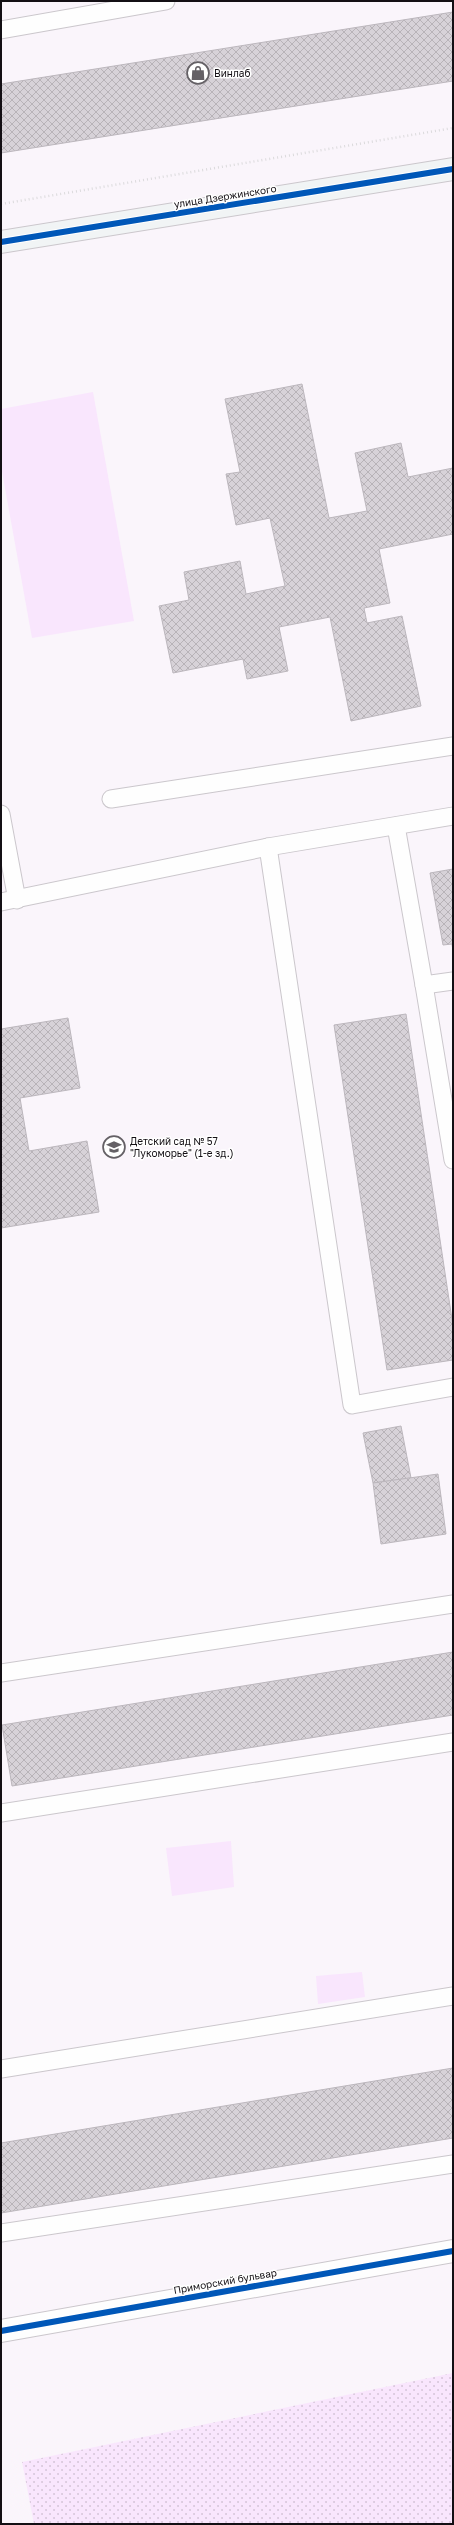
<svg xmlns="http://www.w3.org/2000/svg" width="454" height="2525" font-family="'Golos Text',sans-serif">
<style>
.grass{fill:url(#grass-dots)}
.park{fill:#f9e6fd}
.building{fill:url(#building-cross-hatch);stroke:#bcb7bd}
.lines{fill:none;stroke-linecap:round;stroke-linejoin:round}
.lane-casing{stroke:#cbc7cc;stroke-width:19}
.street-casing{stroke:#cbc7cc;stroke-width:24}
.secondary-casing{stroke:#cbc7cc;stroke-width:24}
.path{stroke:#dbdadc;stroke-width:2.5;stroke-dasharray:1 3;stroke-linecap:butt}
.lane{stroke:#fefefe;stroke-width:17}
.street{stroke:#fefefe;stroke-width:22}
.secondary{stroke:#f1f4f5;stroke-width:22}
.cycleway-casing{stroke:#fff;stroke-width:8}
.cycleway{stroke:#0057b8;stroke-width:6}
.labels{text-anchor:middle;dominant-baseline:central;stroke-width:3;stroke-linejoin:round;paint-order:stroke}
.poi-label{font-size:10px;fill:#130f14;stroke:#fff;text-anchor:start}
.street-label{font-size:10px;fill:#130f14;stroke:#fff}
</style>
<defs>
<pattern id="grass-dots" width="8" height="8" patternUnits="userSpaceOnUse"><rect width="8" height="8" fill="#f9e6fd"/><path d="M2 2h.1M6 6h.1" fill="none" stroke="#d5c4d8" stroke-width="1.8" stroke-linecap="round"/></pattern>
<pattern id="building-cross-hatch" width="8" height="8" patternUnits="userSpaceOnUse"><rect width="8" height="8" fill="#d7d2d8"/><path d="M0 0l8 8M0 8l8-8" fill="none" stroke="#b8b3b8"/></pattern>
</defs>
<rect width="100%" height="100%" fill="#faf5fb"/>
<!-- grass -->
<path class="grass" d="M453,2373V2524H34L22,2462Z"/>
<!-- park -->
<g class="park">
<path d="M93,392L134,621L32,638L1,466V409Z"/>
<path d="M231,1841L234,1887L172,1896L166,1848Z"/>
<path d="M362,1972L365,1997L318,2004L316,1976Z"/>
</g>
<!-- building -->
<g class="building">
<path d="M453,12V81L1,153V84Z"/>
<path d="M302,384L329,518L367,511L355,453L401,443L408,477L453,468V534L379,549L390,603L364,608L367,623L402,616L421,706L351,721L330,617L279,627L288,671L247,679L243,659L173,673L159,606L189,600L184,572L240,561L246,594L285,586L270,518L236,525L226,474L240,472L225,399Z"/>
<path d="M453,869V951L452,944L443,945L430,873Z"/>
<path d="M406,1014L453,1326V1360L387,1370L334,1025Z"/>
<path d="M68,1018L80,1088L20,1098L29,1151L87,1141L99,1212L1,1228V1029Z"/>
<path d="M401,1426L411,1478L373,1483L363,1433Z"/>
<path d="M438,1474L446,1534L381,1544L373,1483Z"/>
<path d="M453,1652V1715L12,1786L2,1725Z"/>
<path d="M453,2068V2138L1,2213V2143Z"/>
</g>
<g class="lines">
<!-- lane casing -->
<g class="lane-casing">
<g id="lane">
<path d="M1,30L166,1"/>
<path d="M111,799L453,746"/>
<path d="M1,814L17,900"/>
<path d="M396,826L424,985L453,981"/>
<path d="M268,847L352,1405L453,1387"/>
<path d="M1,902L268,847L453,816"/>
<path d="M424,985L453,1160"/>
<path d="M1,1673L453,1604"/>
<path d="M1,1813L453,1742"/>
<path d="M1,2069L453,1996"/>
<path d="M1,2233L453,2164"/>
</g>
</g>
<!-- street casing -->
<g class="street-casing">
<path id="street" d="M1,2331L453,2251"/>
</g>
<!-- secondary casing -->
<g class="secondary-casing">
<path id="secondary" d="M1,242L453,169"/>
</g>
<!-- path -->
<path class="path" d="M1,204L453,128"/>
<!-- lane -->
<use href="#lane" class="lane"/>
<!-- street -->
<use href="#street" class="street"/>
<!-- secondary -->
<use href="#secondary" class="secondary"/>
<!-- cycleway casing -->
<g class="cycleway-casing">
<g id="cycleway">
<path d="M1,242L453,169"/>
<path d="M1,2331L453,2251"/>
</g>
</g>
<!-- cycleway -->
<use href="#cycleway" class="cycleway"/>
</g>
<!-- icons -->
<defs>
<g id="shop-ring" transform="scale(1.15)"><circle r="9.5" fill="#fff" stroke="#646065" stroke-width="1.5"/><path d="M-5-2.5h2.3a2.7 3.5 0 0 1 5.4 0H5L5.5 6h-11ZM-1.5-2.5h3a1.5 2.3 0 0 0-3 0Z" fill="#646065"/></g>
<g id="school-ring" transform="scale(1.15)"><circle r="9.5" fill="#fff" stroke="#646065" stroke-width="1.5"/><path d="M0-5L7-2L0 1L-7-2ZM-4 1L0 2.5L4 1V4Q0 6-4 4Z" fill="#646065"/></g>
</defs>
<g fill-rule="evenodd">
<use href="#shop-ring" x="198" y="73"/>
<use href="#school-ring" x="114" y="1147"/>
</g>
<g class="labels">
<!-- poi labels -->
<g class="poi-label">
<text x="214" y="73">Винлаб</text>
<text x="130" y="1141">Детский сад № 57<tspan x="130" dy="12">"Лукоморье" (1-е зд.)</tspan></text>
</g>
<!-- street labels -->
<g class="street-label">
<text transform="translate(225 196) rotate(-9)">улица Дзержинского</text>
<text transform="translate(225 2281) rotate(-10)">Приморский бульвар</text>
</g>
</g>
<!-- border -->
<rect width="454" height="2525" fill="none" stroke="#130f14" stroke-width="4"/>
</svg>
